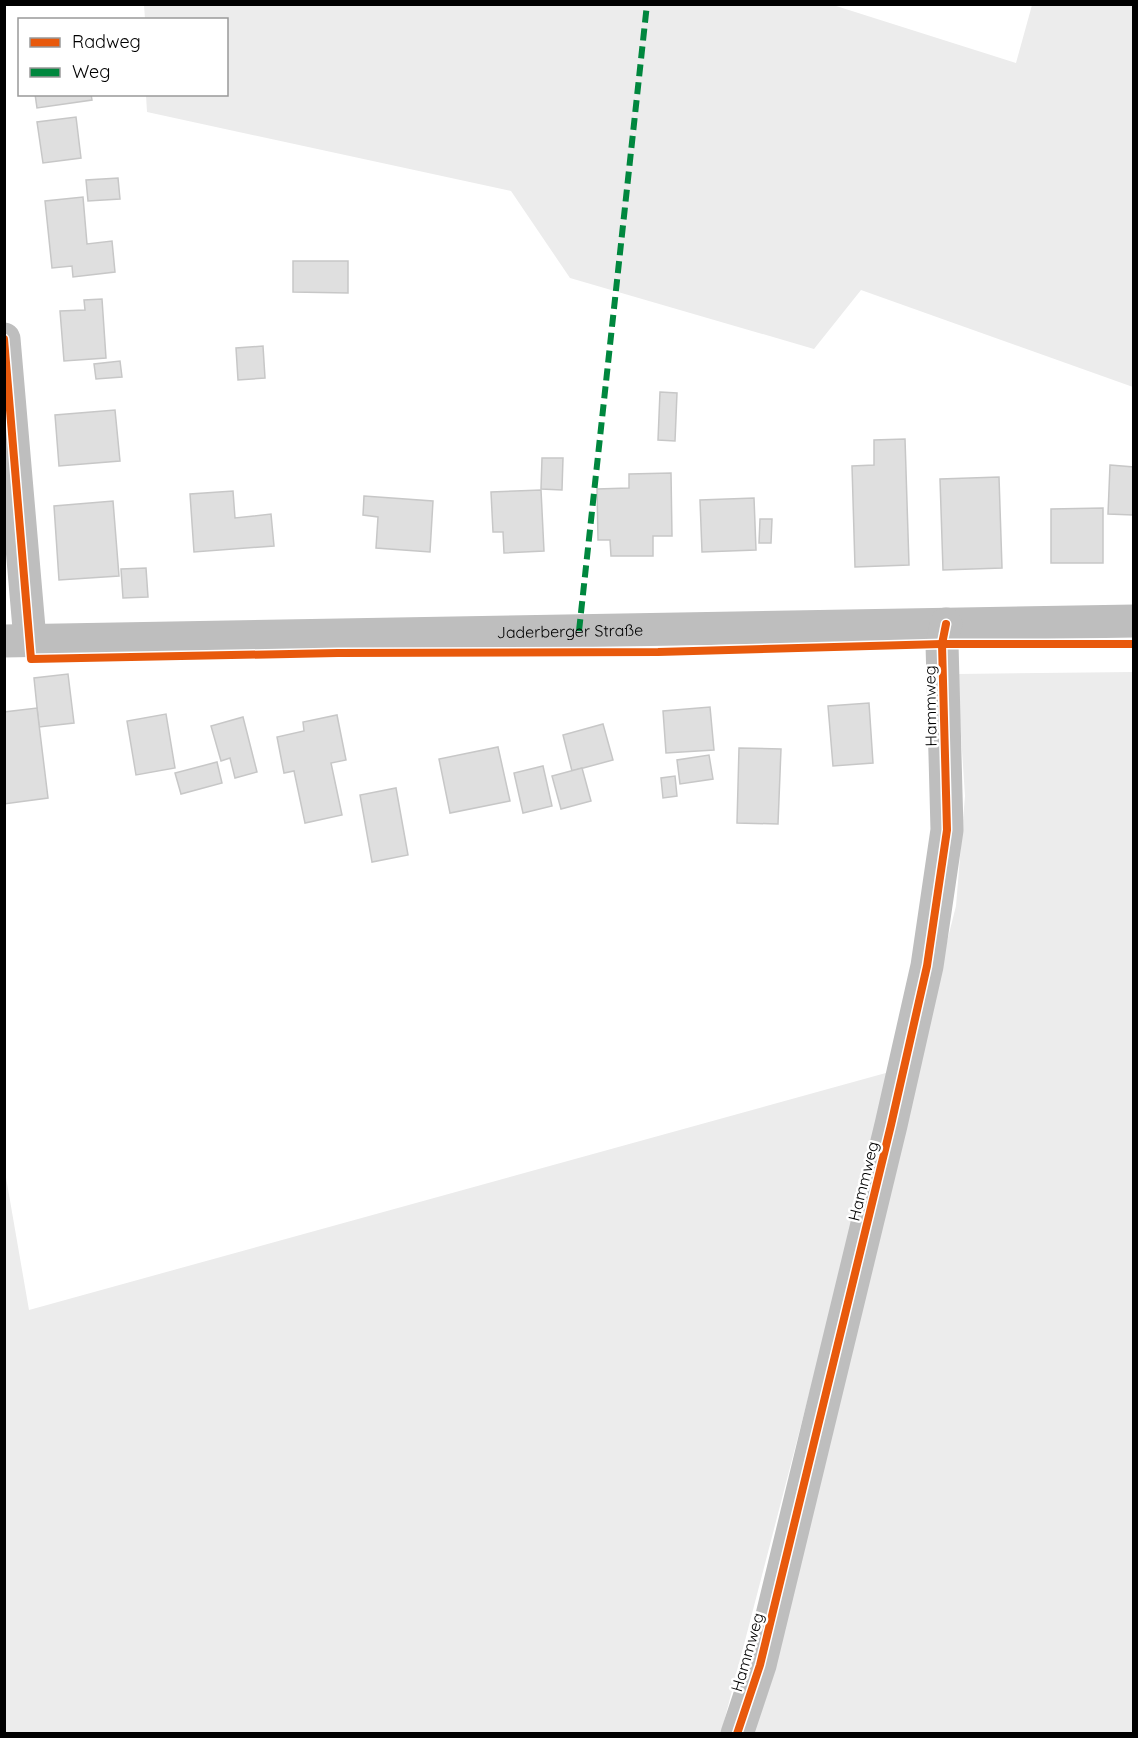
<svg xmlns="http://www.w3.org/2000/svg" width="1138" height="1738" font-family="Quicksand,sans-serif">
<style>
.green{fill:#ececec}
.building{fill:#dfdfdf;stroke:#c7c7c7;stroke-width:1.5}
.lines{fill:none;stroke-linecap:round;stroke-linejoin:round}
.minor{stroke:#bebebe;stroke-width:33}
.quiet{stroke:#00873e;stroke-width:6;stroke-dasharray:12 6;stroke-linecap:butt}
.cycleway-casing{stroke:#fff;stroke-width:11}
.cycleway{stroke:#e8590c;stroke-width:8}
.labels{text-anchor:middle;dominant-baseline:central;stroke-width:5;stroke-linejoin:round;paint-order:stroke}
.street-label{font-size:16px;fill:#000;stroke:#fff}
</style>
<rect width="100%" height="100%" fill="#fff"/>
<!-- green -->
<g class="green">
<path d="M144,5H833L1016,63L1032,5H1133V387L861,290L814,349L570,278L511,191L147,112L146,95L226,94V20L145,19Z"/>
<path d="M1133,672V1733L746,1734L956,906L965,796L957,674Z"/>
<path d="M893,1071L721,1733H5L4,1166L29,1310Z"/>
</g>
<!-- building -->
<g class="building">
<path d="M35,94H91L92,100L37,108Z"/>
<path d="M76,117L81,158L43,163L37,122Z"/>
<path d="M118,178L120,199L88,201L86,180Z"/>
<path d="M83,197L87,244L112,241L115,272L73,277L72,266L52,268L45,201Z"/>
<path d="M293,261H348V293L293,292Z"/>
<path d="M102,299L106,358L64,361L60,311L85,310L84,300Z"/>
<path d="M263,346L265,378L238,380L236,348Z"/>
<path d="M120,361L122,377L96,379L94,364Z"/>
<path d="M660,392L677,393L675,441L658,440Z"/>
<path d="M115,410L120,461L59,466L55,415Z"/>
<path d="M905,439L909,565L855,567L852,466L874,465V440Z"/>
<path d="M542,458H563L562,490L541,489Z"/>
<path d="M1110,465L1134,467L1133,515L1108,514Z"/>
<path d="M671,473L672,536H653V556H611L610,540H598L597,489L629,488V474Z"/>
<path d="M999,477L1002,568L943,570L940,479Z"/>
<path d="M541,490L544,551L504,553L503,532H493L491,492Z"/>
<path d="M233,491L235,518L271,514L274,546L194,552L190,494Z"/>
<path d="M364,496L433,501L430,552L376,548L378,517L363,515Z"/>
<path d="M754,498L756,550L702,552L700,500Z"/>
<path d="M113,501L119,576L59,580L54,506Z"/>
<path d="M1103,508V563H1051V509Z"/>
<path d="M760,519H772L771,543H759Z"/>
<path d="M146,568L148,597L123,598L121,569Z"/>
<path d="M68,674L74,723L39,727L34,678Z"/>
<path d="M869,703L873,763L833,766L828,706Z"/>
<path d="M710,707L714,750L666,753L663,711Z"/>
<path d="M37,708L48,798L4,804V712Z"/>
<path d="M166,714L175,768L136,775L127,721Z"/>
<path d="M337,715L346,760L331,763L342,815L305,823L294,771L284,773L277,737L304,731L303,722Z"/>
<path d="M243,717L257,772L235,778L230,758L221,761L211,726Z"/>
<path d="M603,724L613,760L572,771L563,735Z"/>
<path d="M498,747L510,801L450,813L439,759Z"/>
<path d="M739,748L781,749L778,824L737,823Z"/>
<path d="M709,755L713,779L680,784L677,760Z"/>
<path d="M217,762L222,783L181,794L175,773Z"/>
<path d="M543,766L552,806L523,813L514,773Z"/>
<path d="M582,768L591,801L561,809L552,776Z"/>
<path d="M675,776L677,796L663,798L661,778Z"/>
<path d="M396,788L408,855L372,862L360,795Z"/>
</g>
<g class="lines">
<!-- minor -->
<g class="minor">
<path d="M4,339L30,640"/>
<path id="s1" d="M4,641L1134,621"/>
<path d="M737,1734L760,1665L891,1125L927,966L947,830L942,644L946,624"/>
</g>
<!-- quiet -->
<path class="quiet" d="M579,631L647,4"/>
<!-- cycleway casing -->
<g class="cycleway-casing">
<g id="cycleway">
<path d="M4,339L31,659L338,653L658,652L942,644H1134"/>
<path d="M737,1734L760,1665L891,1125L927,966L947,830L942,644L946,624"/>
</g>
</g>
<!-- cycleway -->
<use href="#cycleway" class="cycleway"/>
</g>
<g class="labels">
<!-- street labels -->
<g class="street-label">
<text stroke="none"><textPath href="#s1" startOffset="566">Jaderberger Straße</textPath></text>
<text transform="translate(930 706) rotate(-91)">Hammweg</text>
<text transform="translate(863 1181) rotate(-76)">Hammweg</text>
<text transform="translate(747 1652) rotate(-74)">Hammweg</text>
</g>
</g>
<!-- border -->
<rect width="1138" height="1738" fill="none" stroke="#000000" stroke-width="12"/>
<!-- legend -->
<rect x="18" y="18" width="210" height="78" fill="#ffffff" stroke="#999999" stroke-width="1.5"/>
<rect x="30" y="38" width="30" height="9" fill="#e8590c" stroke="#999999" stroke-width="1.5"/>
<text x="72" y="48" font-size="18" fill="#000000">Radweg</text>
<rect x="30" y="68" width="30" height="9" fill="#00873e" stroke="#999999" stroke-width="1.5"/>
<text x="72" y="78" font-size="18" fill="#000000">Weg</text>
</svg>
